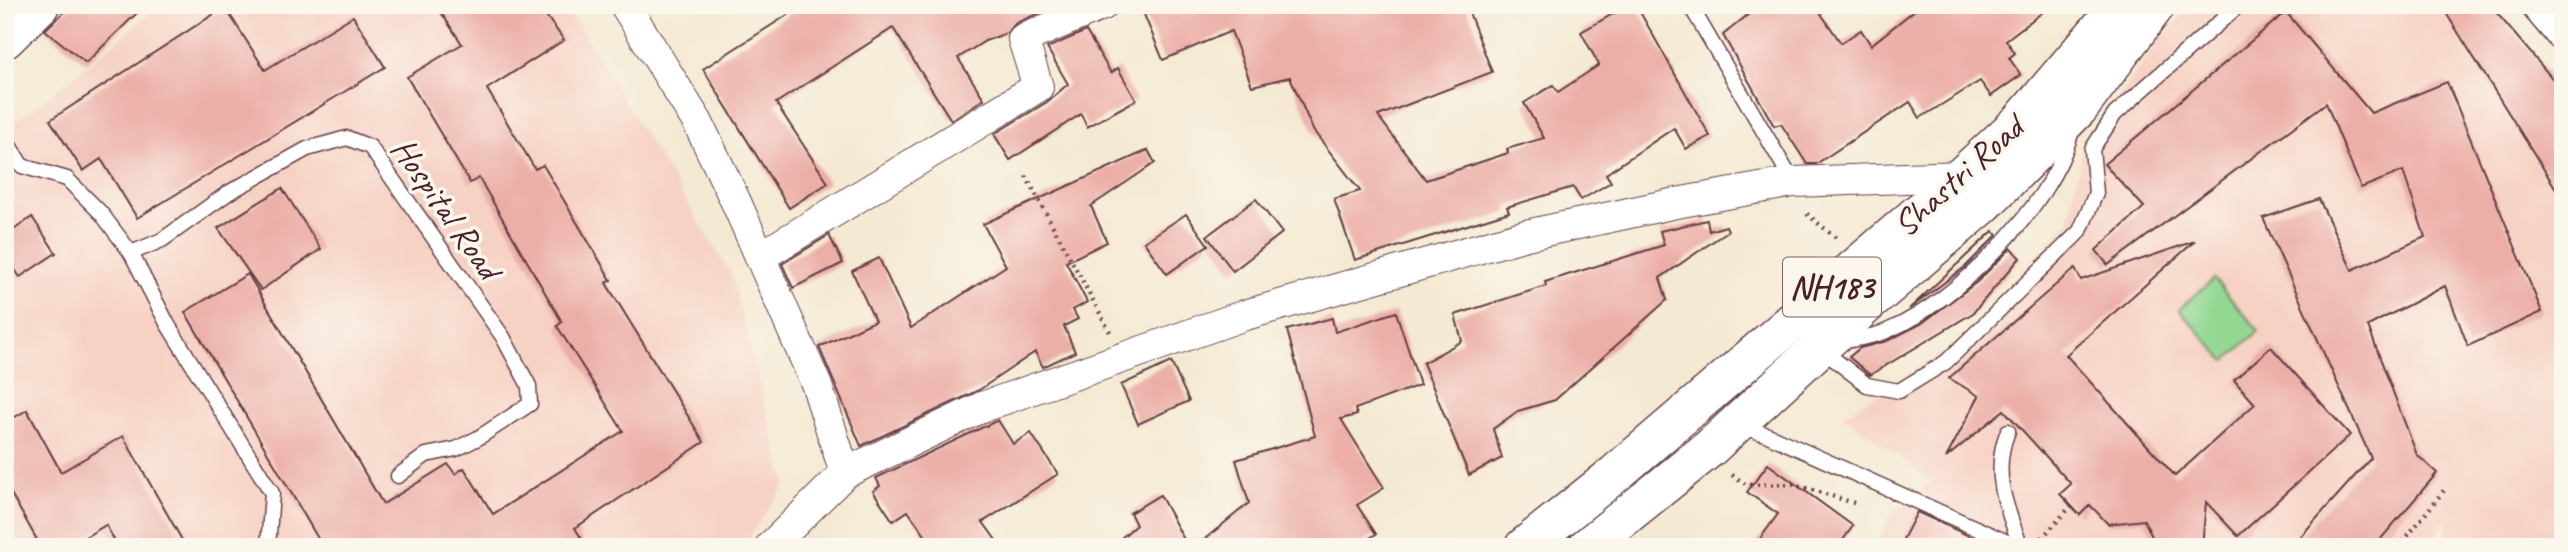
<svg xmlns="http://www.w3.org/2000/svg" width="2568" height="552" font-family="Caveat,sans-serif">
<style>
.built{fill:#f6d2c4}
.green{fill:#92d892;stroke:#6e7c5e;stroke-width:2}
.building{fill:#ecafa7}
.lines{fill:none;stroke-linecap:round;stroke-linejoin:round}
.lane-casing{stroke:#643d44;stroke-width:17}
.street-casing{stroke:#643d44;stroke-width:32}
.primary-casing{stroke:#643d44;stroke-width:41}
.highway-casing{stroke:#643d44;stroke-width:41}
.path{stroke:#643d44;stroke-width:4.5;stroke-dasharray:2 5;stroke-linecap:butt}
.lane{stroke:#fff;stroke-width:14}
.street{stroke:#fff;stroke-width:30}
.primary{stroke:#fff;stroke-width:38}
.highway{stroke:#fff;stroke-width:38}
.labels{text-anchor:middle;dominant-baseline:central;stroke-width:7;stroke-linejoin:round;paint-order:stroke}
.shield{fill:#fbf7ec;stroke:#7f6065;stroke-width:2}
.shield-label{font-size:33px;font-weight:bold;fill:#4a1f2b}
.street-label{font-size:35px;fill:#4a1f2b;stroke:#fbf7ec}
</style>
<rect width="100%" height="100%" fill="#fbf7ec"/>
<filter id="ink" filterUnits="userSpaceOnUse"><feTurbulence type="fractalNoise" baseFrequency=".0143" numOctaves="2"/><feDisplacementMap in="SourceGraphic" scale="14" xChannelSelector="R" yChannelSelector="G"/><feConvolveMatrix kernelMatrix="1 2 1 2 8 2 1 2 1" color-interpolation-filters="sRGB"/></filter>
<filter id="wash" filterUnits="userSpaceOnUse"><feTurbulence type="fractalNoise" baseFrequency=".00686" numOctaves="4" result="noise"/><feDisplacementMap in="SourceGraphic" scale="28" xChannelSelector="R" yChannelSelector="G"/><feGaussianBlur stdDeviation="1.57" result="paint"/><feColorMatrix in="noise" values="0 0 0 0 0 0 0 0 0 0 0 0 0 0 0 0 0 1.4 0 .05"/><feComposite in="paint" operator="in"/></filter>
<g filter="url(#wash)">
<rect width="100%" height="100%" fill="#f4e9d2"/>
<!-- built -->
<g class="built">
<path d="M161,5H565L731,274L786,484L742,547H5V128L39,104Z"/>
<path d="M2194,5H2495L2563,91V547H2442L2447,519L2427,547H1876L1890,516L1935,478L1929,480L1843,415L1963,340L2068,222L2083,148L2161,36Z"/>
</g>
<!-- green -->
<path class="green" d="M2214,279L2259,331L2225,361L2179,309Z"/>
<g id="blocks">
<!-- building -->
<g class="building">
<path d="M71,5H145L86,63L45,30Z"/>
<path d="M436,5H538L564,40L487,89L535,169L543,165L611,280L606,283L704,442L575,528L587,547H323L185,312L248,274L383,504L448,464L455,474L464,468L493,514L623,431L557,326L562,322L479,178L470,183L407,77L462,44Z"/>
<path d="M783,5H1058L1016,23L1007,33L985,41L958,58L984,99L951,120L893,28L776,103L828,183L789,208L703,69L789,14Z"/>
<path d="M1140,5H1466L1492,72L1378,116L1426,180L1508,153L1507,149L1544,138L1524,103L1553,85L1558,92L1599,65L1581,32L1629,5H1636L1710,136L1686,149L1674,128L1606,174L1611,182L1581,200L1573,187L1507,207L1509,212L1355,260L1334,199L1360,191L1313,130L1290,77L1252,86L1231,31L1163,60Z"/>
<path d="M1760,5H1815L1841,43L1861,30L1871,45L1921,5H2052L2006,40L2015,53L2009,58L2021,75L1991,96L1980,81L1920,118L1910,102L1816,164H1807L1781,124L1774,126L1723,35Z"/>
<path d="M2441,5H2490L2563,91V200Z"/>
<path d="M225,7L265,70L353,16L385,67L137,218L101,159L83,171L50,120Z"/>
<path d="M2286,12L2371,113L2447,82L2542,312L2468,346L2445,286L2368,326L2417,455L2437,473L2374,547H2291L2371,458L2263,218L2319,199L2352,270L2425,237L2403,171L2361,188L2326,103L2108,265L2096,250L2144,207L2104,164Z"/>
<path d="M1086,31L1111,73L1118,68L1136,100L1087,127L1081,114L1010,160L994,134L1047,102L1068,84L1047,48Z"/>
<path d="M1148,150L1155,163L1091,206L1107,242L1066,262L1087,302L1073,310L1078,319L1064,326L1075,352L1043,367L1035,352L979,390L861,446L819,347L875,321L852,271L879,258L911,328L1006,266L983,224Z"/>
<path d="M282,188L321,249L261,290L218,228Z"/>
<path d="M1256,199L1282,233L1233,271L1207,236Z"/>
<path d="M1186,214L1208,245L1167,274L1144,242Z"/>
<path d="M32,217L56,253L20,277L5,256V236Z"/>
<path d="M1707,220L1709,231L1726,226L1728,231L1660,278L1667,300L1555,400L1518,411L1493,429L1502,458L1469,475L1423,363L1462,341L1455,315L1546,286L1545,282L1664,245L1660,231Z"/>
<path d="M1993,231L1997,235L1965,267L1909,309Z"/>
<path d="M829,235L843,263L793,288L782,264Z"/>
<path d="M2195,241L2066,355L2175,476L2255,404L2234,380L2271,347L2350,435L2238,536L2206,502L2202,547H2157L2144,520L2108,524L2090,505L2080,515L2060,494L2071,484L2004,410L1946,458L1979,396L1949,378L2075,268L2081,280Z"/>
<path d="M2011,248L2020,258L1973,313L1870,375L1849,357L1860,348L1887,341L1921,324L1977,282Z"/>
<path d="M1396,312L1420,385L1355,409L1357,415L1341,419L1384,488L1357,505L1376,534L1356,547H1195L1249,503L1236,460L1315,436L1287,330L1332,318L1335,332Z"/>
<path d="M1171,362L1189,401L1138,424L1121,385Z"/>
<path d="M27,410L61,472L123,436L186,547H118L106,525L68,547H41L5,483V423Z"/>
<path d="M998,420L1013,444L1031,433L1058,474L983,522L1001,547H933L908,511L893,521L873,491L880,486L876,478Z"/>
<path d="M1768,464L1853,526L1838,547H1754L1778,514L1747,492Z"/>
<path d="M1160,495L1188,547H1111L1136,525L1130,513Z"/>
<path d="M1917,512L1967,535L1988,547H1899Z"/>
</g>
</g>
</g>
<g filter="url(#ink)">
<use href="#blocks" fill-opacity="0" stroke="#643d44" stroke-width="2"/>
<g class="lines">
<!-- lane casing -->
<g class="lane-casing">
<g id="lane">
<path d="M1690,5L1793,182"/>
<path d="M5,139L22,166L67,179L101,213L131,253L168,325L272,493L268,547"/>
<path d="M131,253L162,240L228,193L307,149L347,138L370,147L503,337L529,386L530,404L478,438L456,449L426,455L398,476"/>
<path d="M1842,342C1857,338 1875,337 1889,330C1957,301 2051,206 2071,134"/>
<path d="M1821,349L1867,385L1899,391L1946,362L2080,231L2096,193L2092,149L2115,114L2239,5"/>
<path d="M1740,426L1768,435L2018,547"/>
<path d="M2008,431C1991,472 2006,507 2021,547"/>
</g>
</g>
<!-- street casing -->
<g class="street-casing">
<g id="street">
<path d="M625,5L698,123L736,202L817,386L845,473"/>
<path d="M760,257L1038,87L1023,39L1103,5"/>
<path d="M770,547L845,473L982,407L1245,315L1526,235L1676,203L1793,182L1962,176L1969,180"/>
</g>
</g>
<!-- primary casing -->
<g class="primary-casing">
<g id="primary">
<path d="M2541,5L2563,31"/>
<path d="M5,39L40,5"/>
</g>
</g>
<!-- highway casing -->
<g class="highway-casing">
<g id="highway">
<path d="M1524,547L1615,474L1962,176L2020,122L2120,5"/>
<path d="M1587,547L1710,448L1866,305L1984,204L2079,108L2156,5"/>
</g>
</g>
<!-- path -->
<g class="path">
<path d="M1026,176L1110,332"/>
<path d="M1807,214L1836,238"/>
<path d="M1732,475L1747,485L1793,484L1854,503"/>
<path d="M2042,538L2071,506"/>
<path d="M2399,547L2445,489"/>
</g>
<!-- lane -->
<use href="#lane" class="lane"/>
<!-- street -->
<use href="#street" class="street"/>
<!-- primary -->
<use href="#primary" class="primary"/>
<!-- highway -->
<use href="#highway" class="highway"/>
</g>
</g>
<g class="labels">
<!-- shield labels -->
<rect class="shield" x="1783" y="257.5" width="98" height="59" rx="5"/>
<g class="shield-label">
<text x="1832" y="287">NH183</text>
</g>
<!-- street labels -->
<g class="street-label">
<text transform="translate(1958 176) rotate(-42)">Shastri Road</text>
<text transform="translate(446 208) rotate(55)">Hospital Road</text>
</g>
</g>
<!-- margin -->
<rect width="2568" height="552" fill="none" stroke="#fbf7ec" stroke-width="28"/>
</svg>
